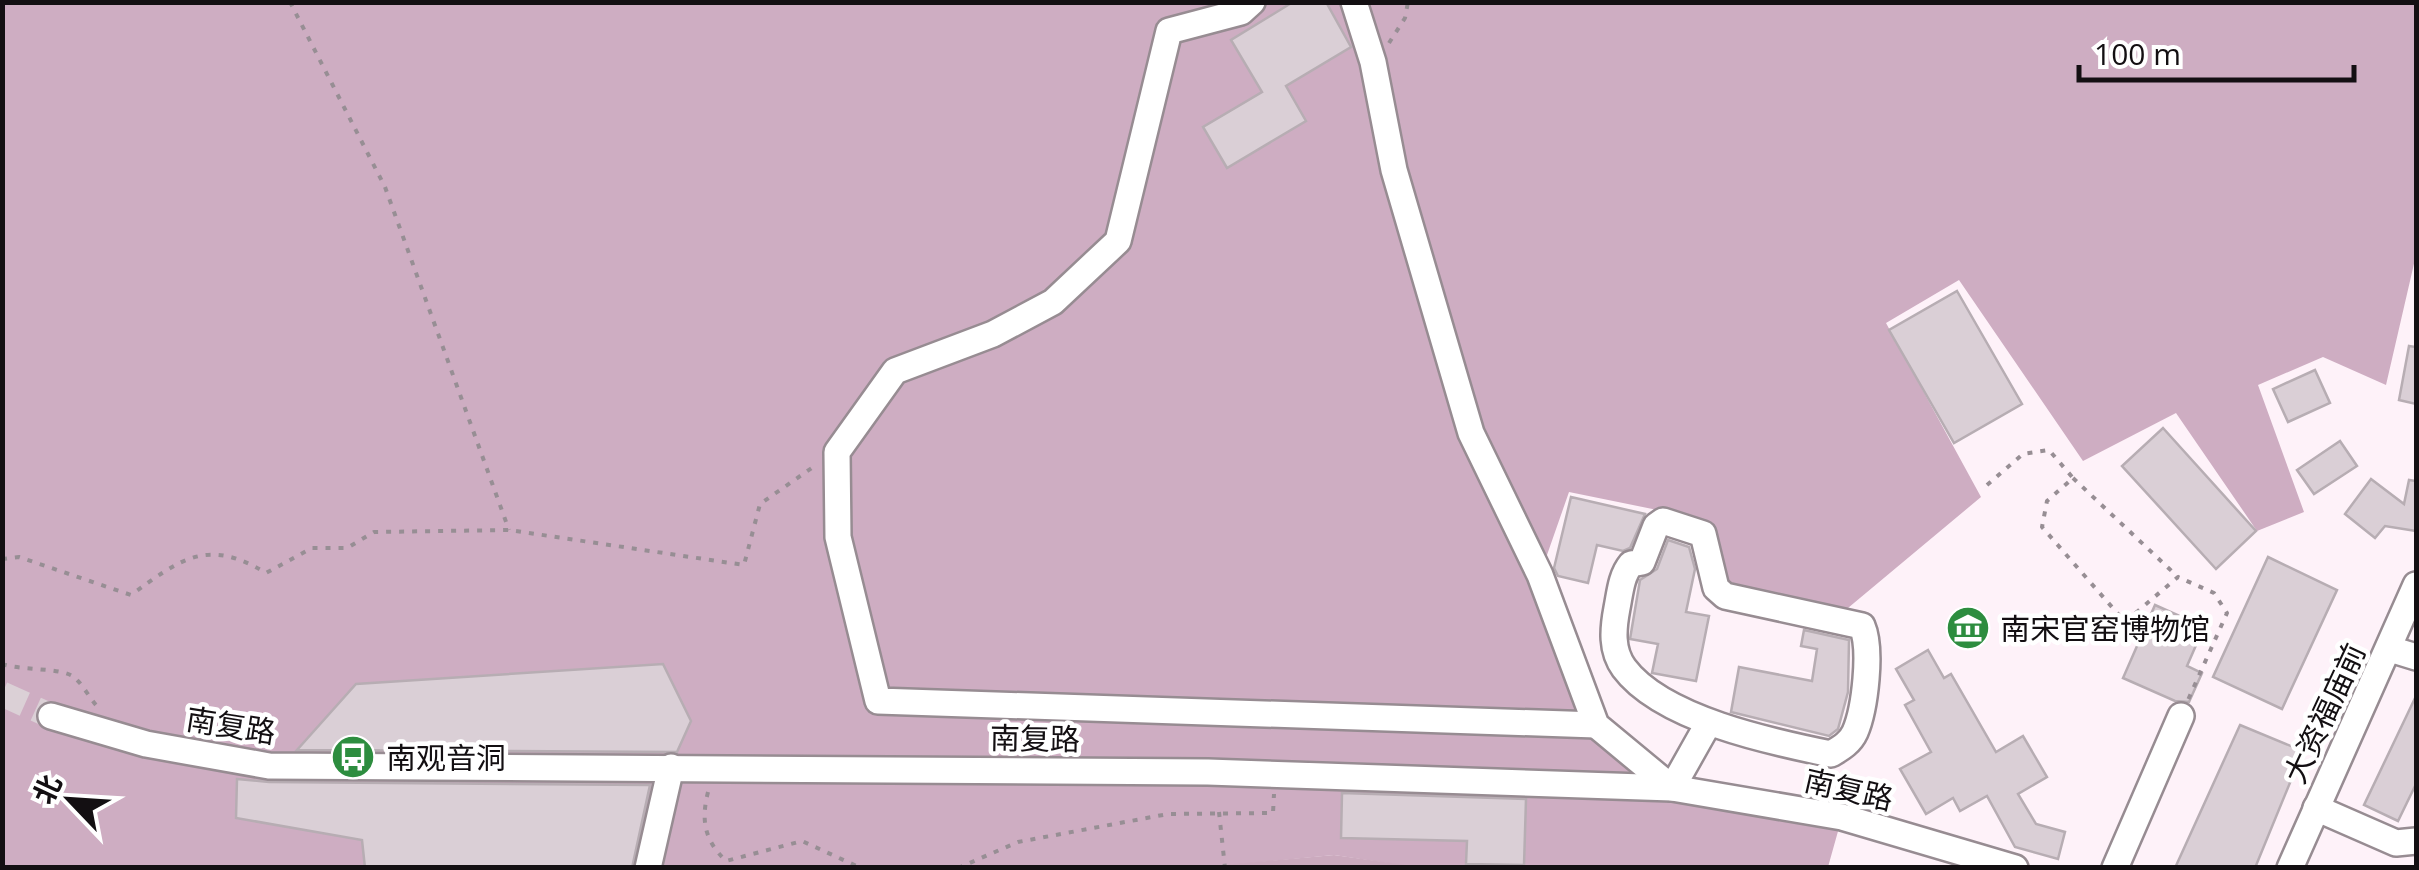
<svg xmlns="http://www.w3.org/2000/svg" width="2419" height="870" font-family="'Open Sans','Noto Sans SC',sans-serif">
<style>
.forest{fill:#ceadc2}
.water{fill:#cbaabe}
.building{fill:#dacfd6;stroke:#b7adb3;stroke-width:2.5}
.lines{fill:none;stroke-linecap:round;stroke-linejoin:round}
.minor-tunnel{stroke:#dbd0d6;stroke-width:25;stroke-dasharray:25 12;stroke-linecap:butt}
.minor-casing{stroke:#978c92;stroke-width:30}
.path{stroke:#978e94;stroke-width:4;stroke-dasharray:5 8;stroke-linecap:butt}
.minor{stroke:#fff;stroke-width:25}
.labels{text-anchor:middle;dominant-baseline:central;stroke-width:9;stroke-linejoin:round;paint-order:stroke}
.poi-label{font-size:30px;fill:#130f12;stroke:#fff;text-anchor:start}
.street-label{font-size:30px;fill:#130f12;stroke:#fff}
</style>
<rect width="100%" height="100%" fill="#fef2f9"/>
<!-- forest -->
<path class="forest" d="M2,3H2416V255L2386,385L2323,357L2258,385L2304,512L2257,531L2176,413L2083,461L1959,280L1886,323L1981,497L1842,613L1720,582L1677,514L1569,492L1540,575L1596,725L1672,788L1842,817L1828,867L1420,868L1334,855L1202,868L3,867Z"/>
<!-- water -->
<path class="water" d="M1334,855L1420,867H1202L1212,866Z"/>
<!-- building -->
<g class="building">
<path d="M1293,2H1326L1351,47L1286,86L1306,121L1227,168L1203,127L1262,92L1231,40Z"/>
<path d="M1957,291L2022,404L1954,443L1889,330Z"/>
<path d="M2409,346L2416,347V404L2399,400Z"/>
<path d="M2315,370L2330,403L2288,422L2273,389Z"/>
<path d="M2163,428L2256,531L2216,569L2122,466Z"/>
<path d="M2340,441L2357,466L2314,494L2297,470Z"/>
<path d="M2371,479L2404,504L2409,480L2416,481V531L2385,526L2375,538L2345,514Z"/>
<path d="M1571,497L1645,514L1630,548L1623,551L1597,545L1588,583L1558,576L1554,568Z"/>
<path d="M1668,540L1689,547L1695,569L1686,612L1709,616L1696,681L1652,673L1658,644L1630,639L1640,580L1657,569Z"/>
<path d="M2268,557L2337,590L2282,709L2213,677Z"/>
<path d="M2155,605L2204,627L2187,666L2202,673L2189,702L2175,701L2123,678Z"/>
<path d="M1804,630L1849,640L1848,692L1838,729L1829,736L1731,712L1739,667L1812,681L1817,649L1801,646Z"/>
<path d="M1928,650L1944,678L1951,674L1996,752L2023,736L2047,777L2018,794L2036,824L2065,832L2058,859L2015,847L1987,796L1960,811L1953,798L1926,814L1900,769L1931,752L1905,705L1914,700L1896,669Z"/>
<path d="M663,664L691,721L677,752L297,750L356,684Z"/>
<path d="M2416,696V784L2398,821L2364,805Z"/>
<path d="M2240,725L2303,751L2255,868H2175Z"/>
<path d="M237,779L269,782L650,785L632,868H365L362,840L236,818Z"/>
<path d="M1342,793L1526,799L1524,865L1466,864L1467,841L1341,838Z"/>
</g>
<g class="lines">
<!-- minor-tunnel -->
<path class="minor-tunnel" d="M2,694L51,716"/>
<!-- minor casing -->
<g class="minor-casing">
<g id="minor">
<path d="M1252,2L1241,12L1169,31L1118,241L1053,302L993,334L895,371L837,452L838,537L878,701L1596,725"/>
<path d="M1354,2L1373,62L1394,170L1471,433L1540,575L1596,725L1672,788L1708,724"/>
<path d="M1663,521L1703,534L1716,588L1725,596L1862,626C1872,649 1865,709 1855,732C1850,743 1841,748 1831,754C1772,742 1662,719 1624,668C1611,650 1613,629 1617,608C1620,593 1621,576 1631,564L1642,562L1656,526Z"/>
<path d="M2390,649L2416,657"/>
<path d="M51,716L146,744L269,766L1208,772L1672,788L1842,817L2015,868"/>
<path d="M2316,808L2396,843L2416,841"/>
<path d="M648,868L671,767"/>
<path d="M2115,868L2181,716"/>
<path d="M2290,868L2416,585"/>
</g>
</g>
<!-- path -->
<g class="path">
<path d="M290,2L385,187L509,530"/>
<path d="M1389,43L1405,18L1408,2"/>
<path d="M2073,478L2178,577"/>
<path d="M1987,485L2023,454L2049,450L2073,478L2047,501L2042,527L2125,622L2178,577L2214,593L2227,613L2188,700"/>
<path d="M2,559L19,557L131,595C181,559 207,537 266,573L312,548H347L374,532L509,530L744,565L760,504L816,465"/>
<path d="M2,664C23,671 63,667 75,678C83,685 89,697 96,705"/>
<path d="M708,792C701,820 704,840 726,861L802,841L861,868"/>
<path d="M1219,812L1225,868"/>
<path d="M958,868L1018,842L1168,814L1273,813L1274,794"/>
</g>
<!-- minor -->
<use href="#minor" class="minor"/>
</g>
<!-- icons -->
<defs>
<g id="museum-disc" transform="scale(2.25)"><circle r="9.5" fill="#2d8d3f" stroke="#fff"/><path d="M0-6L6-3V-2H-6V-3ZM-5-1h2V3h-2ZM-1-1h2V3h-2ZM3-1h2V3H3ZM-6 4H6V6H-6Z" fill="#fff"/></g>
<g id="bus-disc" transform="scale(2.25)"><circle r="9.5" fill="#2d8d3f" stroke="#fff"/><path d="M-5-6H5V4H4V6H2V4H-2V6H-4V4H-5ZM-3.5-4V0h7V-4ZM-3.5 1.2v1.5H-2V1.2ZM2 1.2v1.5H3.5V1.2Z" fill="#fff"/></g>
</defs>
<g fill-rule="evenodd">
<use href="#museum-disc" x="1968" y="628"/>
<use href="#bus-disc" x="353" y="757"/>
</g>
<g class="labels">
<!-- poi labels -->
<g class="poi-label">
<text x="2000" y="628">南宋官窑博物馆</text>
<text x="386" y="757">南观音洞</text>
</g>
<!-- street labels -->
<g class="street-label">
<text transform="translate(2324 713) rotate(-65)">大资福庙前</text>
<text transform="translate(231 725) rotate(9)">南复路</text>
<text transform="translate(1035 738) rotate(1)">南复路</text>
<text transform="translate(1849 789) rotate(13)">南复路</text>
</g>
</g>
<!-- border -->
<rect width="2419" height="870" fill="none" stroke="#130f12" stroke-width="10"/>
<!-- north arrow -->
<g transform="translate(70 800) rotate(295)" stroke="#ffffff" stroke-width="8" paint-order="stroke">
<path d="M0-8L18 38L0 25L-18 38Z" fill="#130f12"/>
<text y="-15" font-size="28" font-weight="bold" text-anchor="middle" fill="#130f12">北</text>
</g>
<!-- scale -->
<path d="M2079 65v15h275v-15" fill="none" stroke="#130f12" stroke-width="5"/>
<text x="2094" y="65" font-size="30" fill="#130f12" stroke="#ffffff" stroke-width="8" paint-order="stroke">100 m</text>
</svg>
